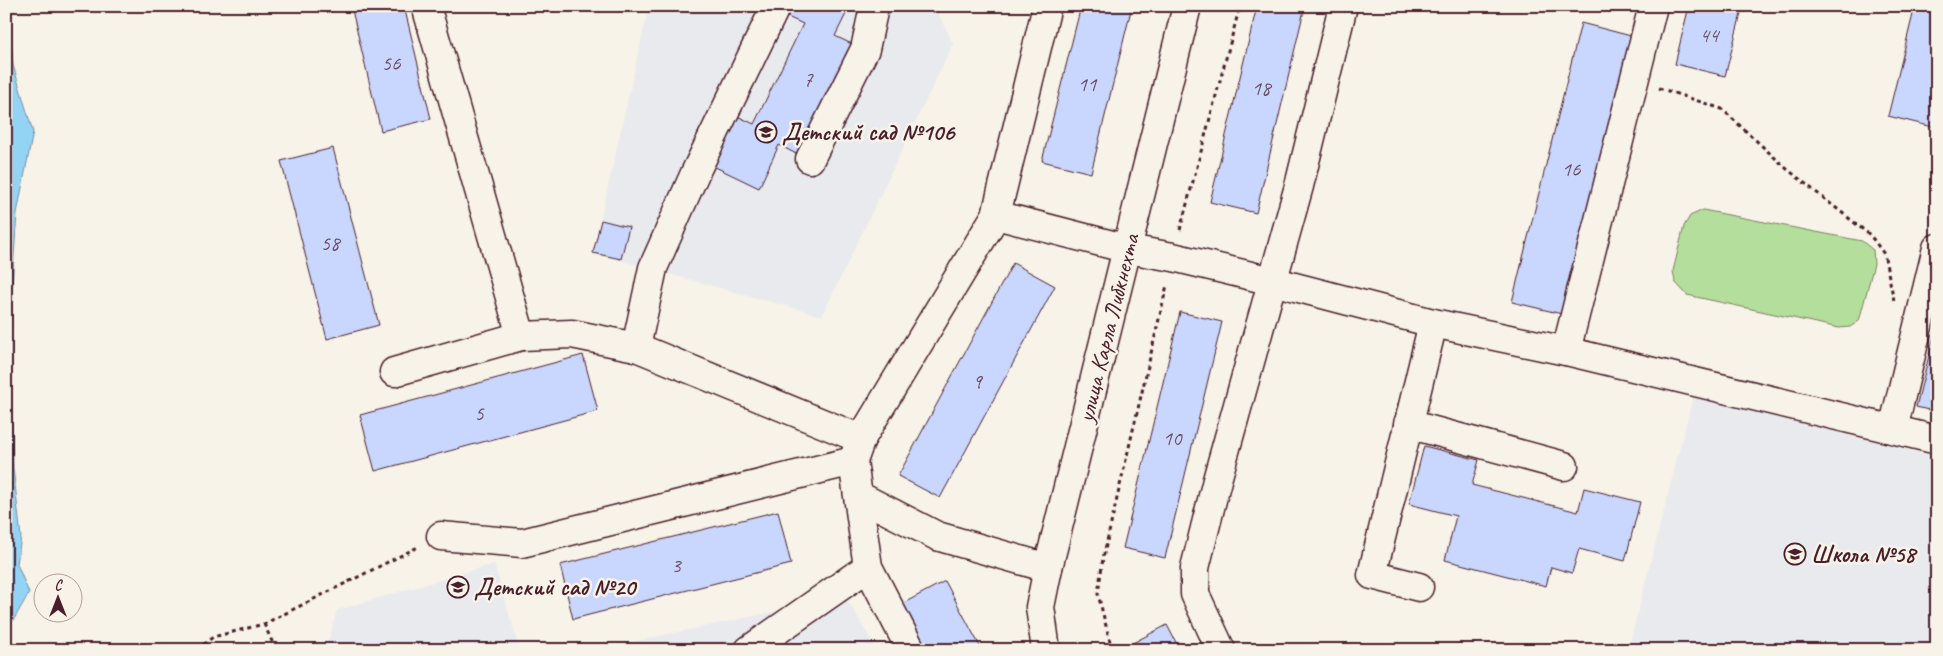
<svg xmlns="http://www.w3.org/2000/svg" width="1943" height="656" font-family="Caveat,sans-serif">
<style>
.built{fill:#e9eaee}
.green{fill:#b4de9b;stroke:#7f7e63}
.water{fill:#93d4f5;stroke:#768ca4}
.building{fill:#c9d6fd;stroke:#4a1f2b}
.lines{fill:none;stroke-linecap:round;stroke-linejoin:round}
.minor-casing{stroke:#4a1f2b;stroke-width:31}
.path{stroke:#4a1f2b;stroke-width:3;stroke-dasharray:4 4;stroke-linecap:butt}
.minor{stroke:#f7f3e8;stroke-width:28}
.labels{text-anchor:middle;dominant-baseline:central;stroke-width:5;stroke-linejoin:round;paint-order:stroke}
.number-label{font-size:21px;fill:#6a4d60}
.poi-label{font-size:24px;font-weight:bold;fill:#4a1f2b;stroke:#f7f3e8;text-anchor:start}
.street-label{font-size:24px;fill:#4a1f2b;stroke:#f7f3e8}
</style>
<rect width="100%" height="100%" fill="#f7f3e8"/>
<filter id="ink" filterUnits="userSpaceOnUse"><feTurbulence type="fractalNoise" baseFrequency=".02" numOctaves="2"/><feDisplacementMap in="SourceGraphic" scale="10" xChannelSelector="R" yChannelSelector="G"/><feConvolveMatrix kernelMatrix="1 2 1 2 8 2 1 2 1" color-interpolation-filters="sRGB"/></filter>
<g filter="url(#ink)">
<!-- built -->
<g class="built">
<path d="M649,6H935L953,44L822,316L593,253Z"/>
<path d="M1693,397L1937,457V650H1628Z"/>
<path d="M494,564L520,650H326L337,610Z"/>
<path d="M835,579L877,650H594L782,610Z"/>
</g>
<!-- green -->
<path class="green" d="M1703,210L1862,241L1873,250L1874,264L1859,321L1850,327L1839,328L1687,295L1675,282L1673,271L1684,226L1690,216Z"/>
<!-- water -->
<path class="water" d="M6,6H9L13,65L33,132L17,213L11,300L10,361L13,467L21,537L17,564L29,593L6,633Z"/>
<!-- building -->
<g class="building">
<path d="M351,6H404L431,119L381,131Z"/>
<path d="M784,6H850L835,36L856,46L802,157L779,145L759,188L707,163L731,113L754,124L803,24L781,14Z"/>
<path d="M1081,6H1132L1091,173L1042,161Z"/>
<path d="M1257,6H1305L1256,213L1210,202Z"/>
<path d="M1689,6H1743L1725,76L1675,64Z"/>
<path d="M1915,6H1937V128L1888,116Z"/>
<path d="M1581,23L1631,36L1562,314L1512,302Z"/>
<path d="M333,148L379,325L327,339L281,161Z"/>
<path d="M601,220L629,227L621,259L593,253Z"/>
<path d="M1013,263L1055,286L940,498L898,476Z"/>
<path d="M1180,312L1222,322L1165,558L1123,548Z"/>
<path d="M1937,324V412L1916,407Z"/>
<path d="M583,355L598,411L375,471L360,415Z"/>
<path d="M1424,446L1479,460L1472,485L1578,512L1584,488L1640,502L1625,561L1579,549L1572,573L1551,567L1546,586L1445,560L1456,516L1409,504Z"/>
<path d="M778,511L791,564L573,619L560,565Z"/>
<path d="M945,581L982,650H924L900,605Z"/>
<path d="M1167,625L1180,650H1129L1127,646Z"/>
</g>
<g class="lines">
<!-- minor casing -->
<g class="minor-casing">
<g id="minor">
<path d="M426,6L521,336"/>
<path d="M810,159L865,49L873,12L871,6"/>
<path d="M996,215L1128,249L1173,257L1272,281L1433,323L1566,351L1937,440"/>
<path d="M636,347L653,268L696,171L776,6"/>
<path d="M1566,351L1653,6"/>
<path d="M394,372L521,336L572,334L636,347L861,439"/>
<path d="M1408,424L1564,466"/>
<path d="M1893,429L1937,248"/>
<path d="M859,496L937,536L1048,568"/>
<path d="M441,536L522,543L853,461"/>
<path d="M1419,587L1372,575L1433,323"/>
<path d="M749,650L868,567"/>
<path d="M911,650L868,567L853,461L861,439L996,215L1047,6"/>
<path d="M1046,650L1040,607L1048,568L1187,6"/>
<path d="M1221,650L1195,594V568L1217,480L1299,186L1343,6"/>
</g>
</g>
<!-- path -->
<g class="path">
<path d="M1659,88L1722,109L1787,169L1870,235L1884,254L1894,300"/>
<path d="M1180,230L1240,6"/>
<path d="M264,624L276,650"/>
<path d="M197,650L213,637L264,624L418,547"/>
<path d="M1112,650L1098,594L1103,558L1167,285"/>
</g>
<!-- minor -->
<use href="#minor" class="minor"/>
</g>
</g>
<!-- icons -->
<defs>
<g id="school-ring" transform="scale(1.125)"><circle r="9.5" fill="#f7f3e8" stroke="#4a1f2b" stroke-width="1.5"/><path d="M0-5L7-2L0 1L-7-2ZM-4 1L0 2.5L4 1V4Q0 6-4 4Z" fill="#4a1f2b"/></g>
</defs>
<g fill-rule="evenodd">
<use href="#school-ring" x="766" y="132"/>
<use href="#school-ring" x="1795" y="554"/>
<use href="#school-ring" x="458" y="587"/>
</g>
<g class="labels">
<!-- number labels -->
<g class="number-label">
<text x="1709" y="35">44</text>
<text x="391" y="63">56</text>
<text x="808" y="79">7</text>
<text x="1087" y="84">11</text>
<text x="1261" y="88">18</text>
<text x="1571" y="169">16</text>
<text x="330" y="243">58</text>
<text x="977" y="381">9</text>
<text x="479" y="413">5</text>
<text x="1172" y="438">10</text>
<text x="676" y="565">3</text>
</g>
<!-- poi labels -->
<g class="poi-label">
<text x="782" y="132">Детский сад №106</text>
<text x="1811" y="554">Школа №58</text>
<text x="474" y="587">Детский сад №20</text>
</g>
<!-- street labels -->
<g class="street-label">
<text transform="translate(1108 328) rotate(-76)">улица Карла Либкнехта</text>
</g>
</g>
<!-- margin -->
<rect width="1943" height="656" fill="none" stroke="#f7f3e8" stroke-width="25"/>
<rect x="12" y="12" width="1918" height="631" fill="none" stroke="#4a1f2b" stroke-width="2" filter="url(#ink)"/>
<!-- north arrow -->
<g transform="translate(58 598)"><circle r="24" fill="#f7f3e8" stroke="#b29e9c"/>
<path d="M0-4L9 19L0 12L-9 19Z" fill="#4a1f2b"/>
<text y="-8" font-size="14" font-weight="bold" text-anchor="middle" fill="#4a1f2b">С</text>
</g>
</svg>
